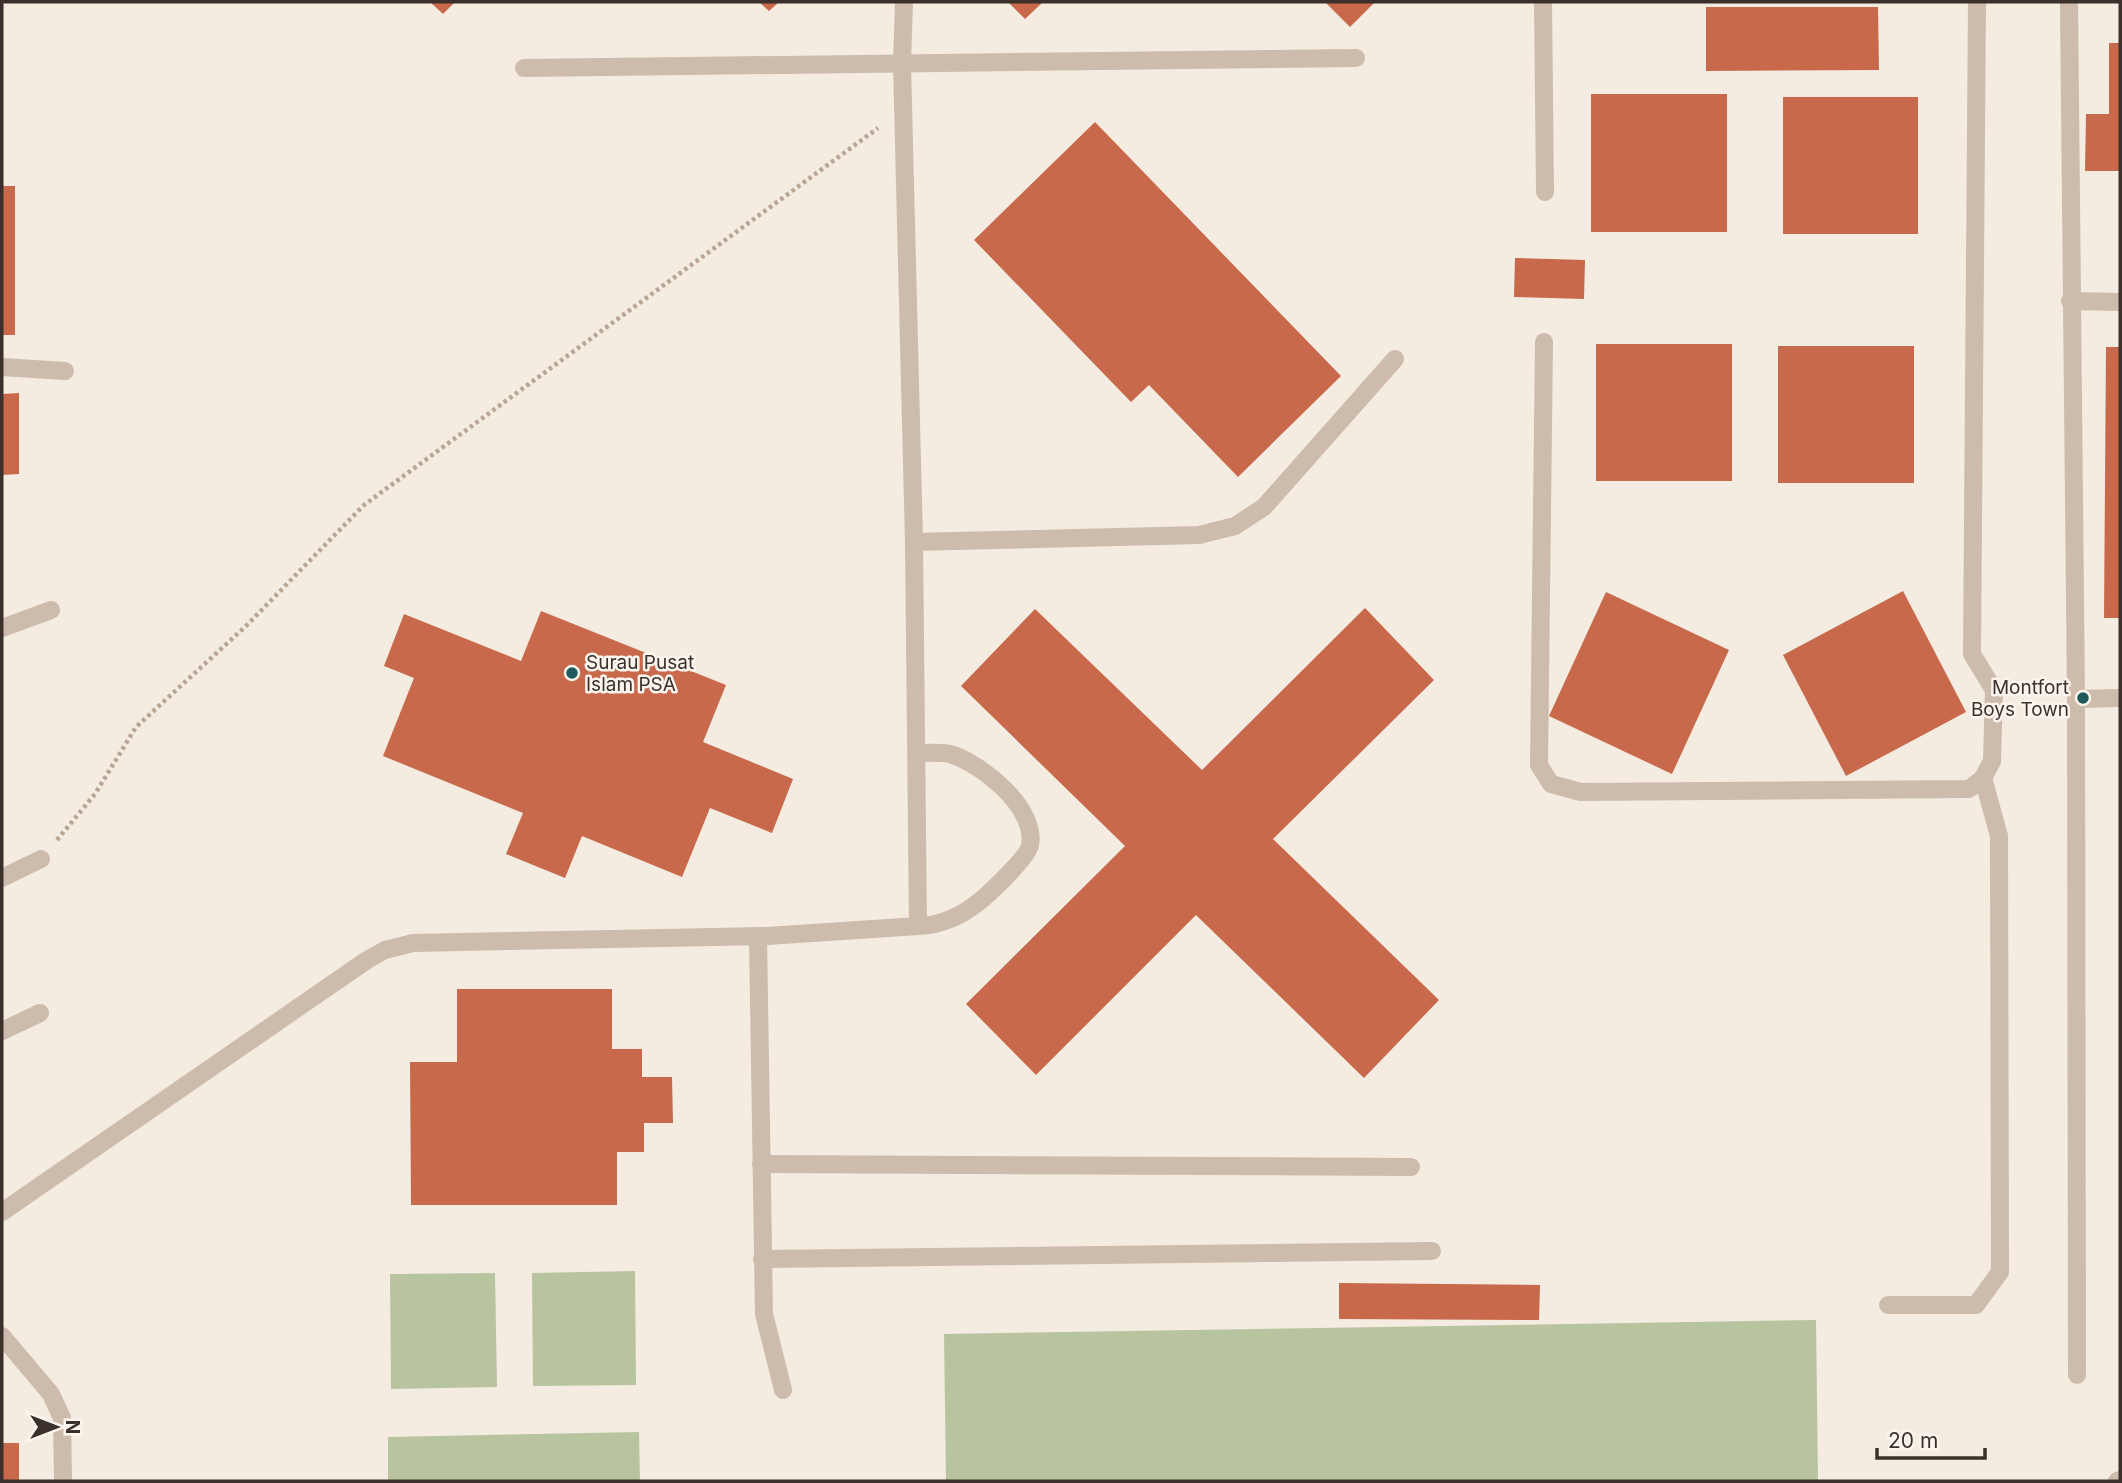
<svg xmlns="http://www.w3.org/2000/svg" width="2122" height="1483" font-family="Inter,sans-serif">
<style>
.green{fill:#b8c4a0}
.building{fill:#c8694b}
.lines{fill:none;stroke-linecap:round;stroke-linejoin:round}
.path{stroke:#b9a596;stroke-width:4.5;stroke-dasharray:3.5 3.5;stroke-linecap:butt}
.lane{stroke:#cdbbac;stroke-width:18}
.poi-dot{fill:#1f5a5e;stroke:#fbf5ee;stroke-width:2.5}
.labels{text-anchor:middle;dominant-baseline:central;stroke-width:5;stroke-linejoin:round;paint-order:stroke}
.poi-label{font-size:19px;fill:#3b302b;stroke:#fbf5ee;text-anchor:start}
</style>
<rect width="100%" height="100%" fill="#f4ebe1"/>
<!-- green -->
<g class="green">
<path d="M635,1271L636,1385L533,1386L532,1273Z"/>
<path d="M495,1273L497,1387L391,1389L390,1274Z"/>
<path d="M1816,1320L1818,1481H946L944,1334Z"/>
<path d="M639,1432L640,1481H388V1437Z"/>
</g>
<!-- building -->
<g class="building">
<path d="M430,2H455L443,14Z"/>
<path d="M759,2H779L769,11Z"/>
<path d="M1008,2H1043L1025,19Z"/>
<path d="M1325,2H1375L1350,27Z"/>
<path d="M1706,7H1878L1879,70L1706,71Z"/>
<path d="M2109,43H2120V171H2085L2086,114H2109Z"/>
<rect x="1591" y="94" width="136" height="138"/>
<rect x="1783" y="97" width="135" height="137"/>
<path d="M1095,122L1341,376L1238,477L1149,385L1131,402L974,240Z"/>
<rect x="2" y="186" width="13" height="149"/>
<path d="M1515,258L1585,260L1584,299L1514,297Z"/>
<rect x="1596" y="344" width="136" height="137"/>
<rect x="1778" y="346" width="136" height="137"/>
<path d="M2106,347H2120V618H2104Z"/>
<path d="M19,393V474L2,475V394Z"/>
<path d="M1903,591L1966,712L1846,776L1783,655Z"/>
<path d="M1606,592L1729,650L1672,774L1549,716Z"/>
<path d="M1365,608L1434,680L1273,839L1439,1000L1364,1078L1196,915L1036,1075L966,1004L1125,846L961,686L1035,609L1202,770Z"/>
<path d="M541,611L726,685L703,742L793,779L772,833L710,808L682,877L582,836L565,878L506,854L523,813L383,756L414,678L384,666L404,614L521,661Z"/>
<path d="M457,989H612V1049H642V1077H672L673,1123H644V1152H617V1205H411L410,1062H457Z"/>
<path d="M1339,1283L1540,1285L1539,1320L1339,1319Z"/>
<rect x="2" y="1443" width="17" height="38"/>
</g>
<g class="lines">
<!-- path -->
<path class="path" d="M57,840L95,794L136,727L246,626L364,505L878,128"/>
<!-- lane -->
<g class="lane">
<path d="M1543,2L1545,192"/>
<path d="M2069,2L2076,699L2077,1375"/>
<path d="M524,68L1356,58"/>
<path d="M2070,301L2120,302"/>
<path d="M1544,342L1539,765L1551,784L1581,792L1969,789L1983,778L1992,761L1994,690L1972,654L1977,2"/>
<path d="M2,367L65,371"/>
<path d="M914,542L1199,535L1235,526L1264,507L1395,359"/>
<path d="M2,628L51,610"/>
<path d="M2076,699L2120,698"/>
<path d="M918,753C928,753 940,752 950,754C981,763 1037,808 1030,845C1028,858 984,899 972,907C957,918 936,926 918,926"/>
<path d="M2,878L41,859"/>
<path d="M758,936L764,1314L783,1390"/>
<path d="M2,1031L40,1013"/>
<path d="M761,1164L1411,1167"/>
<path d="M2,1212L367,960L385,950L413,943L767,936L918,926L914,542L902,64L904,2"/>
<path d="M762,1259L1432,1251"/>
<path d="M1888,1305H1976L2000,1272L1999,836L1983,778"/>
<path d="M2,1336L51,1394L62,1418L63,1481"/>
<path d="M2117,1481L2120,1480"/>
</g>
</g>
<!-- markers -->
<g class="poi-dot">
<circle cx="572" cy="673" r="7"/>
<circle cx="2083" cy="698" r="7"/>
</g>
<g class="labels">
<!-- poi labels -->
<g class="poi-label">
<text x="586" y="662">Surau Pusat<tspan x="586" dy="22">Islam PSA</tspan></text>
<text x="2069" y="687" text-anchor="end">Montfort<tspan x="2069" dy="22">Boys Town</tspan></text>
</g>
</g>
<!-- border -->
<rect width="2122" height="1483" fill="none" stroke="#3b302b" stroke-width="7"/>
<!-- north arrow -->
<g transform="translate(56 1427) rotate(90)" stroke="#fbf5ee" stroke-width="5" paint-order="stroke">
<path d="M0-5L12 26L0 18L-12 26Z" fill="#3b302b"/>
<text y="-10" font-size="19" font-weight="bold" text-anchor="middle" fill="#3b302b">N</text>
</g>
<!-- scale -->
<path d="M1877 1448v10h108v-10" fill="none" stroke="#3b302b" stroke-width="3.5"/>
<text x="1888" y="1448" font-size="21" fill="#3b302b" stroke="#fbf5ee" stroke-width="5" paint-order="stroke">20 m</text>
</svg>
